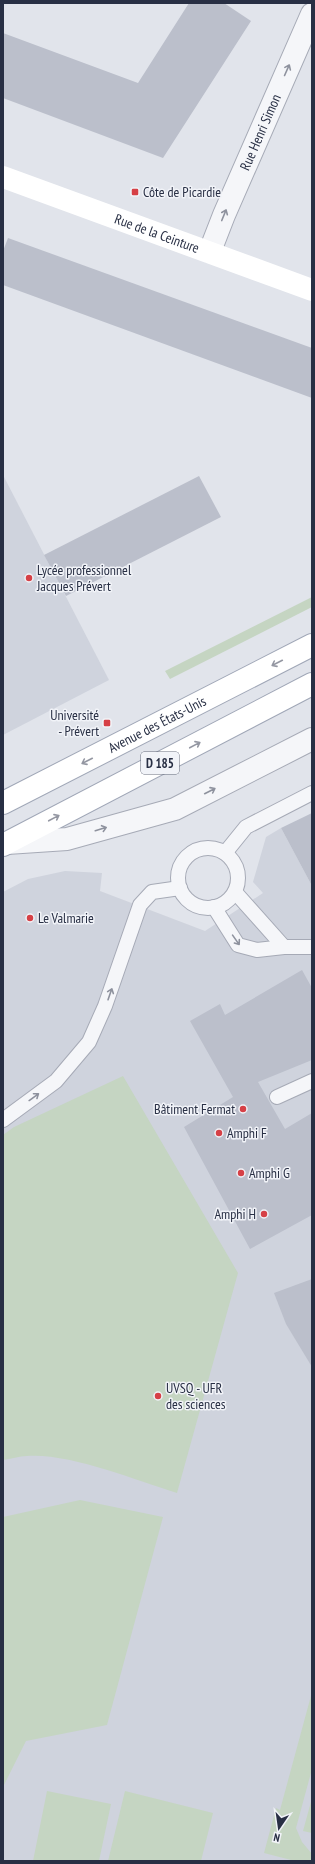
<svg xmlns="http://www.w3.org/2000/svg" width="315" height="1864" font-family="'PT Sans Narrow',sans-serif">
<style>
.built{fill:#cfd3dd}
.green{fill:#c5d5c2}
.building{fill:#bbbfcb}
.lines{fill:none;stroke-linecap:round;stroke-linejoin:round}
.lane-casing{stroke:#a6aab6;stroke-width:16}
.street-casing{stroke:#a6aab6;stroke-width:24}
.primary-casing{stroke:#a0a7b7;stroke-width:24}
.lane{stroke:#f5f6f9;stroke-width:14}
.street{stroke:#f5f6f9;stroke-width:22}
.secondary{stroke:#fff;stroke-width:22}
.primary{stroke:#fff;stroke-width:22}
.oneway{stroke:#8e929e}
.oneway2{stroke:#9497a2}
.poi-dot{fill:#d64046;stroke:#f1f3f8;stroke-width:1.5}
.labels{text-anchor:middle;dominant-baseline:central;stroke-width:3;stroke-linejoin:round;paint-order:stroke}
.shield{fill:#f1f3f8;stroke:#646a7a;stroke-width:1}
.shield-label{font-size:13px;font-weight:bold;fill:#282f44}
.street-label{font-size:14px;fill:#282f44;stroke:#f1f3f8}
.poi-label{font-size:14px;fill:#282f44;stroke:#f1f3f8;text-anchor:start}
</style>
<rect width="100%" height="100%" fill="#e1e4eb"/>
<!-- built -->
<g class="built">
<path d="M3,475L109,680L3,735Z"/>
<path d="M281,828L312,886V1861H3V892L28,879L65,871L102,873L100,891L205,931L263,893L253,882L266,837Z"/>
</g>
<!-- green -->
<g class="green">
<path d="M312,597V607L170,679L165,671Z"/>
<path d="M123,1076L238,1273L177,1493C135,1480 70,1453 27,1456C19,1456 11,1459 3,1460V1135L14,1127Z"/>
<path d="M80,1500L163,1517L107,1725L26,1741L3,1787V1517Z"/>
<path d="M312,1692V1769L296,1828L302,1842L312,1854V1861H295L264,1853L276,1808L280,1810Z"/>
<path d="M47,1791L111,1804L99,1861H33Z"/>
<path d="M125,1791L213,1813L201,1861H108Z"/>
<path d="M312,1798V1833L303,1831Z"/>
</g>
<!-- building -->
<g class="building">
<path d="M189,3H224L251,21L163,158L3,98V33L138,83Z"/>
<path d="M8,238L312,348V398L3,285V251Z"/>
<path d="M199,476L221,517L66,596L44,555Z"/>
<path d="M312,813V886L281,828Z"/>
<path d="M302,970L312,988V1060L258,1082L285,1129L312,1113V1215L250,1249L184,1127L233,1097L190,1021L220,1004L225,1015Z"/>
<path d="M312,1279V1367L286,1324L274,1293Z"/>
</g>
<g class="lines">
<!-- lane casing -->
<g class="lane-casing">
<g id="lane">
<circle cx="208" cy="878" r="30"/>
<path d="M225,853L246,827L312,793"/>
<path d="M235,892L284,947"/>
<path d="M214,907L238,945L257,950L284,947H312"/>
<path d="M277,1097L312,1081"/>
<path d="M3,1120L56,1081L89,1042L105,1006L140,905L152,892L180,888"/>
</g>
</g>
<!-- street casing -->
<g class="street-casing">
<g id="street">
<path id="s1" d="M210,251L224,215L312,14"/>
<path d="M7,843L67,839L175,809L312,739"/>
</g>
</g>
<!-- primary casing -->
<g class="primary-casing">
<g id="primary">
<path id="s3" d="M3,803L312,645"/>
<path d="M3,845L312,684"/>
</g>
</g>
<!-- lane -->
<use href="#lane" class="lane"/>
<!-- street -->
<use href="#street" class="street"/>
<!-- secondary -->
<path class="secondary" id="s2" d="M3,177L312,290"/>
<!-- primary -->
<use href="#primary" class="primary"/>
</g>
<!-- one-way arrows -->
<defs><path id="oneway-shaft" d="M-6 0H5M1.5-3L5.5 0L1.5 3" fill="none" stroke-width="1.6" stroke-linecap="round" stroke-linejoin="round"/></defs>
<g class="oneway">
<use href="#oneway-shaft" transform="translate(287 70) rotate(-66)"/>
<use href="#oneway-shaft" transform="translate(224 215) rotate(-68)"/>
<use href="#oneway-shaft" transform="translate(210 791) rotate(-27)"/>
<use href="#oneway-shaft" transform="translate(101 829) rotate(-17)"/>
<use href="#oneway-shaft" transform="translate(236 940) rotate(55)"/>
<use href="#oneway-shaft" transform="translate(110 994) rotate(-71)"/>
<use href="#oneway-shaft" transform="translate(34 1097) rotate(-36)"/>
</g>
<g class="oneway2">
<use href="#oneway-shaft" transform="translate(277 663) rotate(153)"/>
<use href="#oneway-shaft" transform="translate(195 745) rotate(-28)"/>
<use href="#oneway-shaft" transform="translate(87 761) rotate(153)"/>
<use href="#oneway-shaft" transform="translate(54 818) rotate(-28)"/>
</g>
<!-- markers -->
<g class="poi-dot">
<rect x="131" y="188" width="8" height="8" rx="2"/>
<circle cx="29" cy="578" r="4"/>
<rect x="103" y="719" width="8" height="8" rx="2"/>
<circle cx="30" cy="918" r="4"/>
<circle cx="243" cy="1109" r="4"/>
<circle cx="219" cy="1133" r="4"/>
<circle cx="241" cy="1173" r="4"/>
<circle cx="264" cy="1214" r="4"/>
<circle cx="158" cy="1396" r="4"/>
</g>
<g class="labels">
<!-- shield labels -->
<rect class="shield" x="141" y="752" width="38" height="22" rx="3"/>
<g class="shield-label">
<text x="160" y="763">D 185</text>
</g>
<!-- street labels -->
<g class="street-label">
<text stroke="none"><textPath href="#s1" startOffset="129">Rue Henri Simon</textPath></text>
<text stroke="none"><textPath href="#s2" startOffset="164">Rue de la Ceinture</textPath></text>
<text stroke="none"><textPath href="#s3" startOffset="173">Avenue des États-Unis</textPath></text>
</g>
<!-- poi labels -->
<g class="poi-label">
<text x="143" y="192">Côte de Picardie</text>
<text x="37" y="570">Lycée professionnel<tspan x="37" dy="16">Jacques Prévert</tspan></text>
<text x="99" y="715" text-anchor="end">Université<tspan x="99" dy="16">- Prévert</tspan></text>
<text x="38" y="918">Le Valmarie</text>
<text x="235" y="1109" text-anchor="end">Bâtiment Fermat</text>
<text x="227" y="1133">Amphi F</text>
<text x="249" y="1173">Amphi G</text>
<text x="256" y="1214" text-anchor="end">Amphi H</text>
<text x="166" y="1388">UVSQ - UFR<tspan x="166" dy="16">des sciences</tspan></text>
</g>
</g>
<!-- border -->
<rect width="315" height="1864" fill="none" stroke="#282f44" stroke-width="8"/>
<!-- north arrow -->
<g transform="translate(279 1828) rotate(193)" stroke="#f1f3f8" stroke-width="3" paint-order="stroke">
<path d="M0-3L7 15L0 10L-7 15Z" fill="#282f44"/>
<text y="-6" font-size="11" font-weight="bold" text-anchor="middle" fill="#282f44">N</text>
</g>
</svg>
